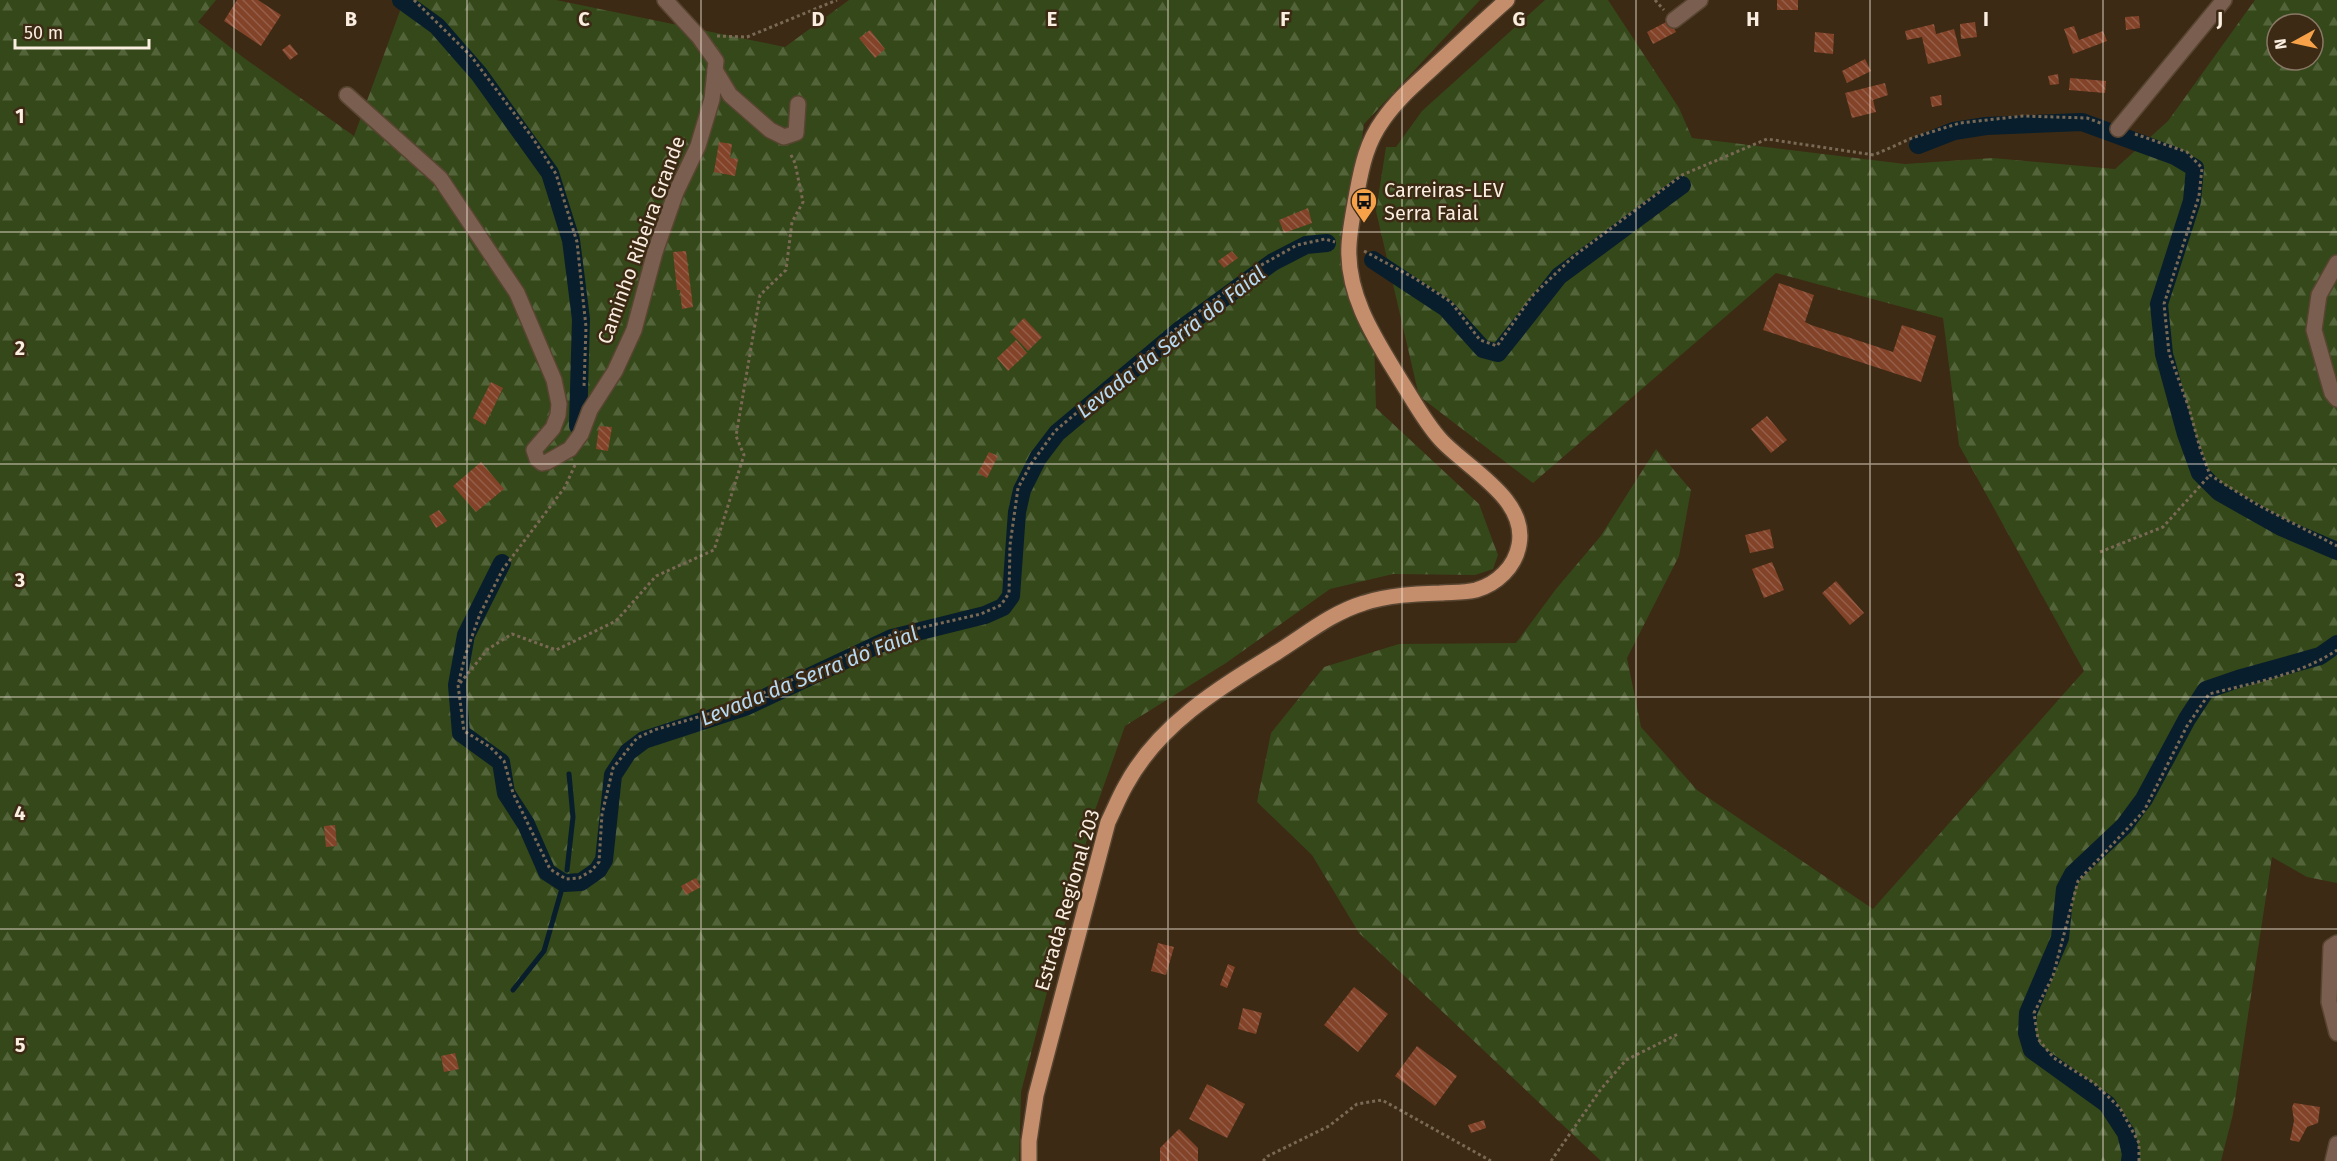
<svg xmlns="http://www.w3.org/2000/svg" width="2337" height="1161" font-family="'Fira Sans',sans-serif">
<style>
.forest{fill:url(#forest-firs);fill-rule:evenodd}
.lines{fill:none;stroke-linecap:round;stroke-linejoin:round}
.stream{stroke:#081e2c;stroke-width:5}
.canal{stroke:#081e2c;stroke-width:18}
.building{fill:url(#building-back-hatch)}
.minor-casing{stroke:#574531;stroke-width:18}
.major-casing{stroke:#574531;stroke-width:18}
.path{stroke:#796955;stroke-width:3;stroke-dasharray:3 3;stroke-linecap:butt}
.minor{stroke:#7a5e4f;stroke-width:15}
.major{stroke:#c48d6c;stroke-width:15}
.grid{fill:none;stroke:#faeee1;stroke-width:1.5;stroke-opacity:0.55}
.labels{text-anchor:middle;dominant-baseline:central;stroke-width:5;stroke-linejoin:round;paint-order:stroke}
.poi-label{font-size:20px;fill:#faeee1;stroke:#3c2a14;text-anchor:start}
.street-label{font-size:20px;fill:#faeee1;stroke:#3c2a14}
.water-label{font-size:21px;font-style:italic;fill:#b7daf2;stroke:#3c2a14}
.grid-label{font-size:20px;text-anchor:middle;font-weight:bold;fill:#faeee1;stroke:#3c2a14;stroke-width:5;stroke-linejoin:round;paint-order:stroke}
</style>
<defs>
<pattern id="forest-firs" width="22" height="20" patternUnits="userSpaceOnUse" patternTransform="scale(1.5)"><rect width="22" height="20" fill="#354819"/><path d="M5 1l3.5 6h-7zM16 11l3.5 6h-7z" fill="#53633a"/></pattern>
<pattern id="building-back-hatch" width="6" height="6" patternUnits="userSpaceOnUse" patternTransform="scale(1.5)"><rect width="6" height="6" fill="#834329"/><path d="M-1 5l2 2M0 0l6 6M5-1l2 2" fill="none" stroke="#955e48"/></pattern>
</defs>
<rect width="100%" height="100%" fill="#3c2a14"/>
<!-- forest -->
<g class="forest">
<path d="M0,0H216L198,22L244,58L354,136L404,0H556L785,47L849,0H1480L1364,124L1347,248L1374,337L1376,408L1479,504L1498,555L1493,569L1475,575L1393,574L1330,589L1226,663L1125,726L1093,816L1021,1092L1019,1161H0Z"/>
<path d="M1545,0H1608L1679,108L1692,138L1905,164L1993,158L2115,169L2168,121L2255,0H2337V883L2307,877L2272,857L2233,1114L2221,1161H1601L1359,933L1312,855L1257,802L1271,733L1324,667L1399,644L1516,643L1556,589L1600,537L1656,449L1691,490L1679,556L1627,658L1641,727L1697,790L1873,909L2084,671L1959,445L1943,318L1776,273L1533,483L1419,396L1376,211L1386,147H1396L1422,111ZM2277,24H2313V60H2277Z"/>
</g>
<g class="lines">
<!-- stream -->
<g class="stream">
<path d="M567,870L573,817L569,774"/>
<path d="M513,990L544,951L561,892"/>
</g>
<!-- canal -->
<g class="canal">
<path d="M401,0L437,26L479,74L550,173L571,240L581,319L578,426"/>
<path d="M1918,145L1954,131L1986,126L2082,122L2175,156L2195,168L2192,201L2159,304L2164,354L2186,434L2200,473L2219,492L2281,527L2337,551"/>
<path d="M1373,260L1446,308L1483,349L1498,353L1559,276L1682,185"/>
<path d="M502,563L466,635L457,685L461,733L501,762L506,793L526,824L547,872L564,883L581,882L598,870L604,860L613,775L628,752L644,740L745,707L892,638L985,615L1003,607L1011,596L1017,512L1022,490L1038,458L1057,433L1181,329L1273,262L1306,245L1327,243"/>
<path d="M2130,1161L2131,1154L2126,1133L2107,1104L2032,1050L2027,1033L2028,1013L2060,938L2065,889L2073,874L2124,826L2144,799L2187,719L2206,690L2238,679L2320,656L2337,644"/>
</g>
</g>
<!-- building -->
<g class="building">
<path d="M237,0H258L281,15L261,46L224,21Z"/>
<rect x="1777" y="0" width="21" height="10"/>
<path d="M2139,16L2140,28L2126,30L2125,17Z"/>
<path d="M1670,20L1676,32L1653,44L1647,32Z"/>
<path d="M1975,22L1977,37L1961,39L1960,24Z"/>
<path d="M1934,24L1936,34L1954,29L1961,56L1928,64L1922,37L1907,40L1905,31Z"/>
<path d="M2074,26L2079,40L2103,31L2107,41L2073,54L2064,29Z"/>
<path d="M870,30L885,49L875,58L859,38Z"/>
<path d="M1815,32L1834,34L1833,54L1814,52Z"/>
<path d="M290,44L298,54L290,60L282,50Z"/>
<path d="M1865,59L1871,71L1847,83L1842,71Z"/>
<path d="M2058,74L2059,84L2050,85L2048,76Z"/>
<path d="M2070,78L2106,81L2105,93L2069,90Z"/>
<path d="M1885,83L1888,95L1873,100L1876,112L1852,118L1845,93Z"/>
<path d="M1941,95L1942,105L1932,107L1930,97Z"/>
<path d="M719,142L732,144L730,158L738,159L735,176L714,172Z"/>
<path d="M1308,208L1312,223L1284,233L1279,220Z"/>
<path d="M686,251L693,307L682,309L680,290H677L673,252Z"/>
<path d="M1232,251L1238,258L1224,268L1218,261Z"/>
<path d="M1779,283L1814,295L1805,322L1811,325L1893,352L1902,325L1936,336L1921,382L1763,330Z"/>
<path d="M1024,318L1042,337L1028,351L1010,332Z"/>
<path d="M1016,340L1027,353L1008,371L997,358Z"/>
<path d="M491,382L503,388L485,425L473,418Z"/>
<path d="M1767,416L1787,440L1771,453L1751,429Z"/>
<path d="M599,426L612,427L608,451L596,449Z"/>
<path d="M989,452L998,456L987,478L978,473Z"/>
<path d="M481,462L504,489L476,512L453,486Z"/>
<path d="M439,510L447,521L436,528L429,516Z"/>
<path d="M1770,529L1774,548L1750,553L1745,535Z"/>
<path d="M1772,562L1784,590L1764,598L1752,569Z"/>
<path d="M1836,581L1864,613L1850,625L1822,593Z"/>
<path d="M335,825L337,846L326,847L324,826Z"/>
<path d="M696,878L701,887L686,895L681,886Z"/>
<path d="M1158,943L1174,947L1166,975L1151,971Z"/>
<path d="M1228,964L1235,967L1227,988L1220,985Z"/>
<path d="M1354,987L1388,1014L1358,1052L1324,1025Z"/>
<path d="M1243,1008L1262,1013L1256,1034L1238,1029Z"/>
<path d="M1417,1046L1457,1076L1435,1106L1395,1076Z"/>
<path d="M455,1053L459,1069L444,1072L441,1056Z"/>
<path d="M1207,1084L1245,1104L1227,1138L1189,1119Z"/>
<path d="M2294,1103L2320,1107L2318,1123L2307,1127L2299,1142L2290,1140L2294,1121L2292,1107Z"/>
<path d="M1484,1120L1486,1128L1471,1133L1468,1125Z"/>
<path d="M1179,1129L1198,1148V1161H1160V1148Z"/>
</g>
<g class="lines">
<!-- minor casing -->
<g class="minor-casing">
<g id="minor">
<path d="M1674,20L1700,0"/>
<path d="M715,70L730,95L770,130L784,137L796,133L798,104"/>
<path d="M347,95L440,178L517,293L554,380L559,404L558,415L553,428L534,450L537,459L542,463L547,462L570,449L581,434L590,410L615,371L634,330L655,252L676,192L698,146L712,99L716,61L699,37L665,0"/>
<path d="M2118,129L2224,0"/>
<path d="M2337,263L2319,295L2314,330L2332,393L2337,399"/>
<path d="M2337,943L2331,947L2329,1002L2337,1033"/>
<path d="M2333,1161L2337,1144"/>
</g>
</g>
<!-- major casing -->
<g class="major-casing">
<path id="major" d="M1029,1161V1141L1036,1095L1108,822C1114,810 1119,797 1126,785C1159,724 1219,688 1276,653C1305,635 1331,613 1364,603C1388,595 1414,594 1440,593C1451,592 1464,593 1476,590C1497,584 1515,567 1519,545C1528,499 1468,469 1441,440C1426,424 1413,400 1401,381C1376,340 1346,296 1349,245C1350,227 1354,209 1357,192C1362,165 1367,142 1383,120C1398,98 1418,82 1437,64C1460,43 1483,21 1507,0"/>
</g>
<!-- path -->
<g class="path">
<path d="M414,0L471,56L532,137L556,174L577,242L586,327L584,387"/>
<path d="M1655,0L1664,10"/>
<path d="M717,36L747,37L837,0"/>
<path d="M2135,134L2187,152L2202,168L2199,196L2164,304L2169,353L2189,408L2200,448L2210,475L2258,505L2337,546"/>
<path d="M1364,251L1416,279L1451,302L1480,340L1497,346L1532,296L1574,256L1682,175L1767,139L1874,155L1912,138L1960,123L2023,116L2087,118L2103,124"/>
<path d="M575,465L565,487L503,569L480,614L465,656L458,685L464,731L490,747L504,761L513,793L550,869L566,879L579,878L591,871L599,862L602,814L613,768L637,738L654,730L732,707L893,634L981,614L1001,605L1009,593L1010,545L1018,488L1031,464L1055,431L1176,329L1256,268L1297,245L1325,239L1335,242"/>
<path d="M2100,552L2163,527L2210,475"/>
<path d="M460,683L488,649L512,634L556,650L616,621L656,576L714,550L744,455L736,436L760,295L786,270L792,222L803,202L795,163L790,153"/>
<path d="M1263,1161L1268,1156L1329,1126L1357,1104L1382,1100L1491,1161"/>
<path d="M1551,1161L1601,1089L1626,1060L1678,1034"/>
<path d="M2139,1161V1143L2120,1108L2094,1083L2054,1058L2038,1039L2034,1013L2053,976L2078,881L2144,811L2187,726L2209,694C2252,683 2300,675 2337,650"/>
</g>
<!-- minor -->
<use href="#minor" class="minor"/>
<!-- major -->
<use href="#major" class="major"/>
</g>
<!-- grid -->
<path class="grid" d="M234,0V1161M467,0V1161M701,0V1161M935,0V1161M1168,0V1161M1402,0V1161M1636,0V1161M1870,0V1161M2103,0V1161M0,232H2337M0,464H2337M0,697H2337M0,929H2337"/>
<!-- icons -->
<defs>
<g id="bus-pin" transform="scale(1.35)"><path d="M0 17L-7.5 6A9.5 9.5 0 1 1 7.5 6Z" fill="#f7a248" stroke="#3c2a14"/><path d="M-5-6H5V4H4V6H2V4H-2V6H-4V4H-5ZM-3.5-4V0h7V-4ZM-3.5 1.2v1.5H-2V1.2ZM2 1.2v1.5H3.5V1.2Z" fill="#111"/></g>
</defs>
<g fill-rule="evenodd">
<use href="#bus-pin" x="1364" y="201"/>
</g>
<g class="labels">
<!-- poi labels -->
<g class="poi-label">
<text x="1384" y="190">Carreiras-LEV<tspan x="1384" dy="23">Serra Faial</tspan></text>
</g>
<!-- street labels -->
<g class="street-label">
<text transform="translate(641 240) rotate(-70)">Caminho Ribeira Grande</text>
<text transform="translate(1067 900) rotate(-74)">Estrada Regional 203</text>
</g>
<!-- water labels -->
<g class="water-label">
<text transform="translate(1171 342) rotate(-38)">Levada da Serra do Faial</text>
<text transform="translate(809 676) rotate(-22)">Levada da Serra do Faial</text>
</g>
</g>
<g class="grid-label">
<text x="351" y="26">B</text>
<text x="584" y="26">C</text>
<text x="818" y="26">D</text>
<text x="1052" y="26">E</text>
<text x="1285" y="26">F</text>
<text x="1519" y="26">G</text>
<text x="1753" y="26">H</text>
<text x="1986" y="26">I</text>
<text x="2220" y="26">J</text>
<text x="20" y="123">1</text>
<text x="20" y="355">2</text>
<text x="20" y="587">3</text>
<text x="20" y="820">4</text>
<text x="20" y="1052">5</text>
</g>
<!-- north arrow -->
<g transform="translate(2295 42) rotate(262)"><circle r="28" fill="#3c2a14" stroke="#887866" stroke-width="1.5"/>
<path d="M0-4.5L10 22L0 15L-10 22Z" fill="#f7a248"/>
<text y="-9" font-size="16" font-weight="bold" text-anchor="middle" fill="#faeee1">N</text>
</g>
<!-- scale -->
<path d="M15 39v9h134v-9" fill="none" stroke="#faeee1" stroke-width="3"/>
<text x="24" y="39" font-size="18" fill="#faeee1" stroke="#3c2a14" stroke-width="4.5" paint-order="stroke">50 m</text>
</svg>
